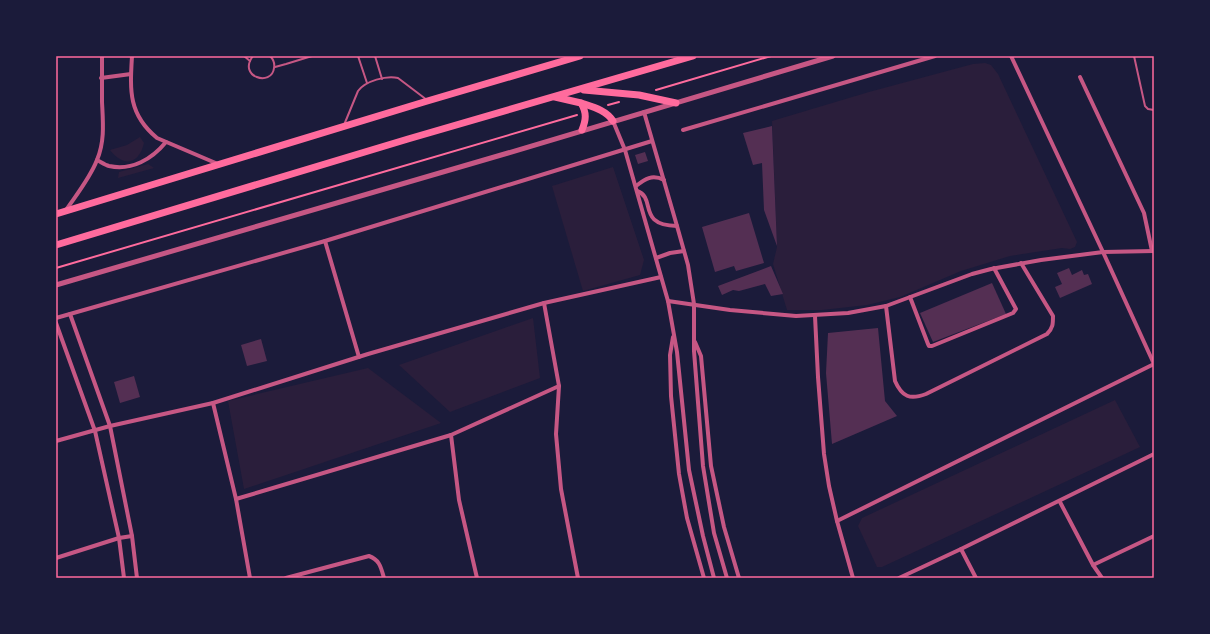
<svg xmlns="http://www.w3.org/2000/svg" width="1210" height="634" font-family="Spectral,serif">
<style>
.green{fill:#2a1e3b}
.building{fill:#542f53}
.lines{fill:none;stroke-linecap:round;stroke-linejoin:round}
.path{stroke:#ff6b9d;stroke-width:2}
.service{stroke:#c65784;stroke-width:2}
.minor{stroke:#c65784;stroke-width:4}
.tertiary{stroke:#c65784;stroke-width:5}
.trunk{stroke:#ff6b9d;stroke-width:7}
.neatline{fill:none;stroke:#ff6b9d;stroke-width:1.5}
</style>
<rect width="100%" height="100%" fill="#1b1b3a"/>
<!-- green -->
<g class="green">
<path d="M985,63L991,65L998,74L1077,242L1075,247L1070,249L1062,248L1010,256L961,271L900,297L867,305L822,310H787L773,264L777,247L772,121L869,92L973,64Z"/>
<path d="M140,137L144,143C139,164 124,168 110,150L127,145Z"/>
<path d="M148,164L154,168L118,178L119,172Z"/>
<path d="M613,167L644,260L640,275L583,291L552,186Z"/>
<path d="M533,318L540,378L450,412L399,365Z"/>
<path d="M368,368L441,423L244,489L228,401Z"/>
<path d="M1115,400L1140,447L882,567H877L858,526L862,518Z"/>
</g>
<!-- building -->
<g class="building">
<path d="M772,126L777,246L764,210L762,163L753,165L743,133Z"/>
<path d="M645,152L648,161L638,164L635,155Z"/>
<path d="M749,213L764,263L736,271L734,266L715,272L702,227Z"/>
<path d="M771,266L783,294L771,296L765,284L739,291L733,290L722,295L718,286Z"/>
<path d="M1069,268L1072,275L1082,270L1084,275L1088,274L1092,284L1060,298L1055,287L1062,284L1057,273Z"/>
<path d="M992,283L1006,314L933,342L920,313Z"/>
<path d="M878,328L885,401L897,416L832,444L826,373L828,333Z"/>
<path d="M261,339L267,361L247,366L241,345Z"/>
<path d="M134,376L140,397L120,403L114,382Z"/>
</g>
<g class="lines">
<!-- path -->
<g class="path">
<path d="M656,90L771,56"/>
<path d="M608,105L619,102"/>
<path d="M56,268L577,115"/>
</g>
<!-- service -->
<g class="service">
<path d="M244,56L250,61"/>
<path d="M253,56C237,77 272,87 274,68C275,63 273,59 270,56"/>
<path d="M358,56L367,83"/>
<path d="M375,56L382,79"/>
<path d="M1134,56L1145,106L1148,109L1154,110"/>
<path d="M275,67L286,64L312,56"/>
<path d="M344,125L358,91C365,81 387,75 398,78L427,100"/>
</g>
<!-- minor -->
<g class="minor">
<path d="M132,56C130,90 128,114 157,138L218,164"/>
<path d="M1011,56L1103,252L1154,364"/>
<path d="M1080,77L1144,213L1152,251"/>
<path d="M101,78L131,74"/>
<path d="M644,112L677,226L688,265L694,304V351L703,466L714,533L727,578"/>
<path d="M613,121L625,150L668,301L677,352L689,470L703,536L714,578"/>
<path d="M683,130L935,56"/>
<path d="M97,160C101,162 105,165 109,166C132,171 152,159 166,142"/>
<path d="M636,186C645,179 652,174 664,180"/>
<path d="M637,191C657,198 636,225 677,226"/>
<path d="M66,210C77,194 90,178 97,160C105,141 103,122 102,102C102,87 102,71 102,56"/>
<path d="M325,241L359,357"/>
<path d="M656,258L670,253L684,251"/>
<path d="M910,297L928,344L929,346H932L1013,313L1016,309L994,268"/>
<path d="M668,301L730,310L796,316L848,313L886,306L972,274L991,269L1041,260L1103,252L1154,251"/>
<path d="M544,303L559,386L556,434L561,489L578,578"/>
<path d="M886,306L895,381C902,397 910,400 926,394L1047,334C1053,328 1053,324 1053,316L1021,263"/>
<path d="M70,314L110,426L132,536L137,578"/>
<path d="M815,316L818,377L824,454L829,486L837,521L853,578"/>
<path d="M56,318L325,241L652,141"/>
<path d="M56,323L95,431L119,538L124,578"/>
<path d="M673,337L670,355L671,396L679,474L687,518L704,578"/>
<path d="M695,342L701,356L711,466L724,527L739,578"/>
<path d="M213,403L236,499L250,578"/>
<path d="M451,435L459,500L477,578"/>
<path d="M56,441L110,426L213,403L368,354L544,303L661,277"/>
<path d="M236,499L451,435L559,386"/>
<path d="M1060,502L1093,565L1102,578"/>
<path d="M837,521L1154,364"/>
<path d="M961,549L976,578"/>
<path d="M56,558L119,538L132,536"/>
<path d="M1093,565L1154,536"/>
<path d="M286,578L369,556C380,560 381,568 384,578"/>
<path d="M899,578L961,549L1154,454"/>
</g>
<!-- tertiary -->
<path class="tertiary" d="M56,285L508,153L833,56"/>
<!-- trunk -->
<g class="trunk">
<path d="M584,90L639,95L676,103"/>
<path d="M555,97L581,103C587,113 586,120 582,130"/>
<path d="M581,103C593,107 606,110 613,121"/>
<path d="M56,214L424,102L580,56"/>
<path d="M56,245L408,139L693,56"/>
</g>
</g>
<!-- border -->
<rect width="1210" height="634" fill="none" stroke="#1b1b3a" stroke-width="114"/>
<rect x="57" y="57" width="1096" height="520" class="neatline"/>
</svg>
